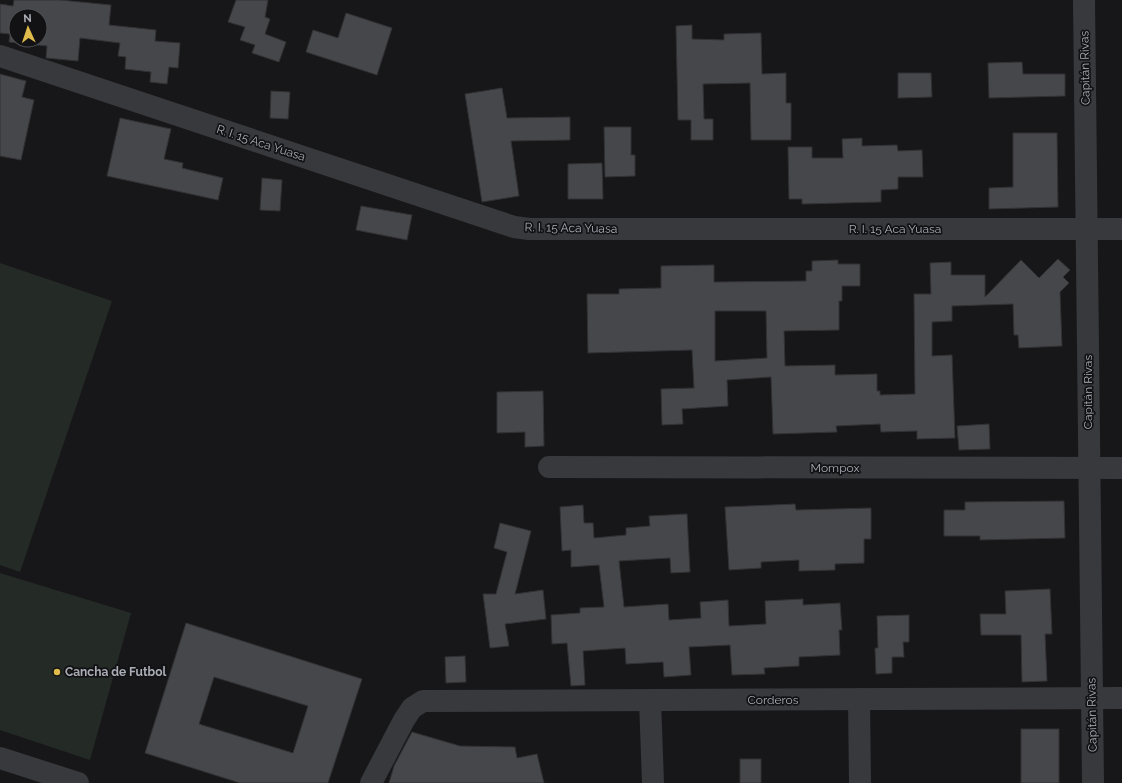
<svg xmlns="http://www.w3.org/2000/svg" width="1122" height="783" font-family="Raleway,sans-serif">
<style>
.green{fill:#242a25}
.building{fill:#46474b;stroke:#323134;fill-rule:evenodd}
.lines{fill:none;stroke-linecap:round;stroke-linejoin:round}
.minor{stroke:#38393d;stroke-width:22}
.poi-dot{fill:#debb4a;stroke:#121214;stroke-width:1.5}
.labels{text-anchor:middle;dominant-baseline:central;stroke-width:3.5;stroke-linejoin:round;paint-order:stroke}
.street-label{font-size:12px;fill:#abadb7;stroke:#121214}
.poi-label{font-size:12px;font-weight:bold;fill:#abadb7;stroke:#121214;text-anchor:start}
</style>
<rect width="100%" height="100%" fill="#171719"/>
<!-- green -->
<g class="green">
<path d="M0,263L112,301L20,572L0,565Z"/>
<path d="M0,573L131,613L90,760L0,730Z"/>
</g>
<!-- building -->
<g class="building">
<path d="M14,0H60L111,5L109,25L156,30L155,41L180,43L178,68L169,67L167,84L150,82L151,72L125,69L126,57L118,56L120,43L80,38L78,61L46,58L47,46L9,42L10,34L0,33V4L13,6ZM16,16H40V40H16Z"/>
<path d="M236,0H268L265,17L270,19L265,34L286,42L279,62L252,53L255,45L240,40L245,27L228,22Z"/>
<path d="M346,13L392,28L377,75L306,52L313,30L338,38Z"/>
<path d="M692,25V39L724,40V34L761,33L762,74L786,73V103H791V140H751L750,83L703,84L704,119H713V140H691V120H678L676,26Z"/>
<path d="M1022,62L1023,74H1065V96L989,98L988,63Z"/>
<path d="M898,73H931L932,97L898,98Z"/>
<path d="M0,74L26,81L22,97L34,100L21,160L0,156Z"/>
<path d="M502,88L507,118L570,117V140L511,141L519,196L482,202L465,94Z"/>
<path d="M271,91L290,92L288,119L270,118Z"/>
<path d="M120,118L171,129L164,159L183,163L182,168L223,178L218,200L107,176Z"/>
<path d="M604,127H631V155H635V176L605,177Z"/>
<path d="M1013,133H1057L1058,207L989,209V188L1013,187Z"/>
<path d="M862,138V146L897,145L898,151L922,150L923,177H898V189L881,190V202L802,204V199H789L788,147H812V158H843L842,139Z"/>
<path d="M602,163L603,199H568V164Z"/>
<path d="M262,178L282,180L280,211L260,210Z"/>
<path d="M361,206L412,215L407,240L356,230Z"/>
<path d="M1058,259L1070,270L1063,277L1069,283L1060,292L1062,346L1019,348L1018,335H1014L1013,304L952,306V321L932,322V356L952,355L955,438L917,439V431L881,432L880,424L836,426L837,432L773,434L771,377L727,380L728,406L682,409L683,424L662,425L661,389L694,388L692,350L588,353L587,294H619V289L661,288V266L714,265V282L806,281V271H812V261L838,260V264H860V286H842V301H839V330L784,331L785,366L835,365V375L877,374V391H880V395L915,394L914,294H931L930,263L951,262V275H985V297L1021,260L1039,278ZM715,311H766L767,358L715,361Z"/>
<path d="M543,391L544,446L525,447V432L497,433V392Z"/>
<path d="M989,424L990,449L959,450L957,426Z"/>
<path d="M1064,501L1065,538L980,540V536H944V510H965V502Z"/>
<path d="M795,504L796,510L871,508V539H864V563L835,564V570L799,571V560L761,562V568L729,570L725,507Z"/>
<path d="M583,505L584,523H593L594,538L626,535V528L650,526L649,516L687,514L690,572L671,573L670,558L619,561L624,607L668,604L669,620L701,618L700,602L728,600L729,626L766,624L765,601L803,599V605L840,603L842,630H839L840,655L799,657V666L764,668L765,674L732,675L730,645L689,647L691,675L664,677L663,662L626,664L625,648L583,651L585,685L571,686L567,643L552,644L551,615L580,613V608L604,607L599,565L571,567V550L562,551L560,507Z"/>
<path d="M500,523L531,531L515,594L543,590L546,619L505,624L509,646L490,648L483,594H496L507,552L494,548Z"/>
<path d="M1050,589L1052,634H1045L1047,681L1022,682L1021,635H981L980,614H1006L1005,591Z"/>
<path d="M909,615V642H903L904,657H892V673L876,674L875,648H878L877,616Z"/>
<path d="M186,623L362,679L328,783H240L145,753ZM214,677L308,706L293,753L199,724Z"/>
<path d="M465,656L466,682L446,683L445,657Z"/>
<rect x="1021" y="729" width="38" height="54"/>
<path d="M412,732L460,746L515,747L517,758L537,754L544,783H389L394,766Z"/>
<rect x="740" y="759" width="21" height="24"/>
</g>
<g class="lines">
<!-- minor -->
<g class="minor">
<path d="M1084,0L1093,783"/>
<path d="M0,56L514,227L529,229H1122"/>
<path d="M549,467L1122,468"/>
<path d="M859,699L860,783"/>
<path d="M650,700L653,783"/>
<path d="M0,758L78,783"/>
<path d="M371,783L404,720L412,708L423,701L1122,698"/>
</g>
</g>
<!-- markers -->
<circle class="poi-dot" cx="57" cy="672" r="4"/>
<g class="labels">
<!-- street labels -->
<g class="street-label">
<text transform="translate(1085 68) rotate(-91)">Capitán Rivas</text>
<text transform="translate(261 143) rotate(18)">R. I. 15 Aca Yuasa</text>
<text transform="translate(571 228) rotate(1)">R. I. 15 Aca Yuasa</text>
<text x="895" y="229">R. I. 15 Aca Yuasa</text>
<text transform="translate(1088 392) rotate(-90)">Capitán Rivas</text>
<text x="835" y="468">Mompox</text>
<text x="773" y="700">Corderos</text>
<text transform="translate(1092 715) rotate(-91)">Capitán Rivas</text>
</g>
<!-- poi labels -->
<g class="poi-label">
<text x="65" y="672">Cancha de Futbol</text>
</g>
</g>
<!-- north arrow -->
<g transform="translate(28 28) rotate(357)"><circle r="19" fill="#121214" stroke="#4f5055"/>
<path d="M0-3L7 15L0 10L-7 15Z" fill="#debb4a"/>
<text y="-6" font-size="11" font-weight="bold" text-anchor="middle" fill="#abadb7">N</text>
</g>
</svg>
